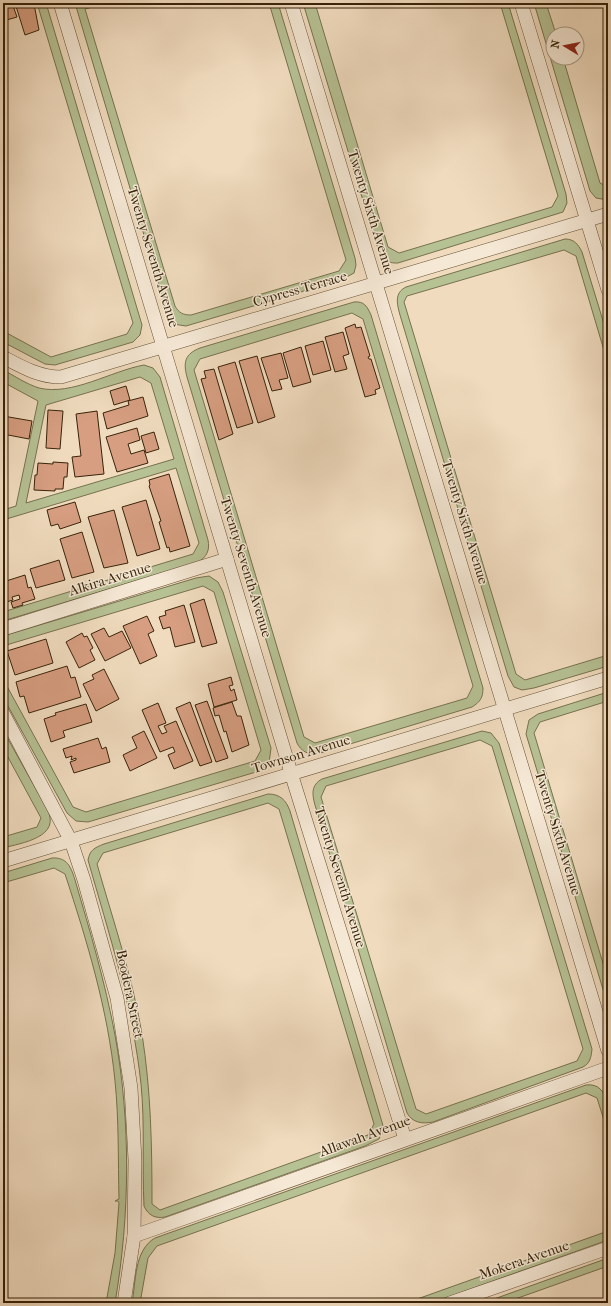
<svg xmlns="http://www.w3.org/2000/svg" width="611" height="1306" font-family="'IM FELL French Canon',serif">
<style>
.green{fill:#b6c194;stroke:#77724e;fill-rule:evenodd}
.building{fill:#d79e81;stroke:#382309}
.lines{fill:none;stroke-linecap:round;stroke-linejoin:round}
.minor-casing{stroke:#665136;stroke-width:14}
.minor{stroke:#f5e8d5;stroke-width:13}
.labels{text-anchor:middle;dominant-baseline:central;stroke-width:3;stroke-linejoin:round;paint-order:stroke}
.street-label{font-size:14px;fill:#382309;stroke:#f5e8d5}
</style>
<rect width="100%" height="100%" fill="#f0dbbe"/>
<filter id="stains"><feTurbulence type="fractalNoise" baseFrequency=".005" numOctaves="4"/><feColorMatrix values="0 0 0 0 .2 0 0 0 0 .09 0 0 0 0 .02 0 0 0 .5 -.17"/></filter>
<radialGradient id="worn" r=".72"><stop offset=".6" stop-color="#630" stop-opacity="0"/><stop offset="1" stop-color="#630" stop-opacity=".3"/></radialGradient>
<!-- green -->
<g class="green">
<path d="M37,3H46L142,325L140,335L133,342L55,365L45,364L3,342V331L51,357L127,334L133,323Z"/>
<path d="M75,3H109L85,9L175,306C179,313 183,315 191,315L339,271L346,260L269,3H278L355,258L356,265L354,273L341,280L186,326L173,324L168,316Z"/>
<path d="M303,3H315L388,247L399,253L552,207L558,196L500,3H508L566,194L567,203L563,212L398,263C382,264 380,253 375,240Z"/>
<path d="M534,3H546L556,34H553V58H563L600,183L608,187V200L596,198L590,191Z"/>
<path d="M565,239C574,239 578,244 582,252L608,337V364L576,256L564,250L407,296L404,302L516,674L525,680L608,655V666L534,688L522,690L514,687L508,676L400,315C397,304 394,293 406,287Z"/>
<path d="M354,302C364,301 367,306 371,315L483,688C483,698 480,702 472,707L317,754C308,755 301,751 297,743L187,377C183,362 185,354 200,348ZM352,313L363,319L473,686L467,698L315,743L304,737L194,370L200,359Z"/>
<path d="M144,365L153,368L160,377L208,540C210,550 207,557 198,562L3,621V612L193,554L199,543L176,468L3,520V510L16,506L38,401L3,382V370C15,376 26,384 39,388C72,396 111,371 144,365ZM140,377L151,383L174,459L26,503L46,405Z"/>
<path d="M209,576L218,582L223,592L271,748L269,763L263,769L256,772L88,822L76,821L67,813L3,697V679L73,807L86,812L255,761L261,750L214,592L203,586L3,646V636L196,578Z"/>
<path d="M608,692V701L540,722L534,733L608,980V1006L526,734L529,720L538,714Z"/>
<path d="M3,730L47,809C62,837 22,843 3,848V837L37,827L41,818L3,748Z"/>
<path d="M482,731L491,733L499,743L592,1049C591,1058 590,1063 583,1067L433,1122C422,1124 413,1123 407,1113L315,805C312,794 311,785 322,779ZM480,740L492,746L583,1049L577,1061L426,1114L416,1109L321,797L326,786Z"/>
<path d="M268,794C280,794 286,800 290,811L384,1129L379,1139L365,1146L165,1217C155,1219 148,1215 144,1206C142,1165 145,1125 141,1084C133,1008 109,934 88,860C90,850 94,848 104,844ZM268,803L279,809L374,1124L368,1135L160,1210L152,1204C152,1146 151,1091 142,1034C132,976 113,920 97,864L103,853Z"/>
<path d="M52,858C67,857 71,867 75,880C90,931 105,982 115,1035C131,1123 130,1215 115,1303H106L115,1253L119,1203L118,1201H115L119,1199C118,1160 119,1120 115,1081C108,1010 87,941 65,874L54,868L3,883V873Z"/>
<path d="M586,1085C611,1082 608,1116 608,1133L597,1098L586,1093L157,1246L148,1258L140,1303H132C136,1282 134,1250 155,1238Z"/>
<path d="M608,1231V1240L431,1303H406Z"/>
<path d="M608,1258V1266L504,1303H483Z"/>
</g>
<!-- building -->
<g class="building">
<path d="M3,3H12L17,17L3,21Z"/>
<path d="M15,3L34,4L39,30L25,35Z"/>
<path d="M3,57L6,67L3,68Z"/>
<path d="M355,324L356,328L361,327L370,356L368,357L369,359H371L380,388L375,390L376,394L365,397L345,328Z"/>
<path d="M343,332L349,354L343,356L347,369L335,372L325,337Z"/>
<path d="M323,341L331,370L313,375L305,346Z"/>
<path d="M301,347L311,382L293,387L283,353Z"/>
<path d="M281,353L288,378L279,380L282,389L272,391L261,358Z"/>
<path d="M257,356L275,417L258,423L239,361Z"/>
<path d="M235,362L253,423L237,428L218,367Z"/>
<path d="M214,369L233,434L219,440L201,379L206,378L204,371Z"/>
<path d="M126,386L130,400L114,405L110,391Z"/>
<path d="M143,397L148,416L107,429L103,413L129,405L128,401Z"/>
<path d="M48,410L63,411L60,449L46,448Z"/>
<path d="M97,411L104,474L75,477L72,457L81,456L76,414Z"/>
<path d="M3,416L32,421L29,439L3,434Z"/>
<path d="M137,428L140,440L128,444L131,454L144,450L148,463L117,472L106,437Z"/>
<path d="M154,432L159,449L146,453L141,436Z"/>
<path d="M53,462L68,463L67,477H64L63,489H55V491L34,490L35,475H37L38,463L53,464Z"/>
<path d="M169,474L190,546L170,552L169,547L167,548L159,522L161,521L149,486L150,485L149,480Z"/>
<path d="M146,500L160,549L137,556L122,507Z"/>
<path d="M75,502L81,522L60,529L58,524L51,526L47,510Z"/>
<path d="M114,510L128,563L104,568L88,517Z"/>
<path d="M82,532L94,572L72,578L60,539Z"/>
<path d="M59,560L65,580L36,588L30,569Z"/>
<path d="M25,575L28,588L31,587L35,599L22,603L23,605L13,608L11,602L20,599L19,595L12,597L13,600L3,603V582Z"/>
<path d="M204,599L217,643L202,647L190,604Z"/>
<path d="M184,605L195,642L175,647L170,627L163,629L159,617L166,615L165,611Z"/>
<path d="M147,616L154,631L148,634L157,656L140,664L123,626Z"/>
<path d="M104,628L109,637L122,631L131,648L105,661L91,634Z"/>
<path d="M82,633L84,637L87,636L93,648L90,650L95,660L79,668L66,642Z"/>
<path d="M46,639L53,663L15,675L7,651Z"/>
<path d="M67,666L71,678L75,677L81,697L29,713L24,696L20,697L16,682Z"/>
<path d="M104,669L119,699L96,711L83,684L94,679L92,675Z"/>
<path d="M231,677L233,685L229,686L231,691L234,689L237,700L214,707L208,684Z"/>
<path d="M207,701L228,758L216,762L195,705Z"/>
<path d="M190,702L212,762L200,766L176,708Z"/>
<path d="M232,702L237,716H241L249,745L232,752L226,731L224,732L219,715L215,716L213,708Z"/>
<path d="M158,703L166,723L158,726L162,734L167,732L164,726L176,721L193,761L174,769L168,755L175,752L173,747L160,752L142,710Z"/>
<path d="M86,704L92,722L63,731L65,737L51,742L44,719L56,715L55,713Z"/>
<path d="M144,731L157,758L130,771L123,755L137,748L132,737Z"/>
<path d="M98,738L102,749L106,747L110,762L74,773L70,762L76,760V758L71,760L72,756L66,758L63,749Z"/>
</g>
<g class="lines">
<!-- minor casing -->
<g class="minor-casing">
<g id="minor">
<path d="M60,3L295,786L405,1139"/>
<path d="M291,3L608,1051"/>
<path d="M521,3L608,290"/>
<path d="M3,357C22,367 39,377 61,377L608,214"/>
<path d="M3,629L227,559"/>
<path d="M3,713L71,841L84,880L117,998L131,1088L135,1160L134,1236L124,1303"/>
<path d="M3,861L608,678"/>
<path d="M134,1236L608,1068"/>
<path d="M450,1303L608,1248"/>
</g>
</g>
<!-- minor -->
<use href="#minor" class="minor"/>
</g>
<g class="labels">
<!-- street labels -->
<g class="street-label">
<text transform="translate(371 212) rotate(73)">Twenty Sixth Avenue</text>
<text transform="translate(153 257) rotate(73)">Twenty Seventh Avenue</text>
<text transform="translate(300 289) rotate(-16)">Cypress Terrace</text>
<text transform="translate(465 522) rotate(73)">Twenty Sixth Avenue</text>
<text transform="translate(246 567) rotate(73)">Twenty Seventh Avenue</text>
<text transform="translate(110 579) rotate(-17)">Alkira Avenue</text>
<text transform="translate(301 754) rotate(-17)">Townson Avenue</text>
<text transform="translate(558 833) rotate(73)">Twenty Sixth Avenue</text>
<text transform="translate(340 877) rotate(73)">Twenty Seventh Avenue</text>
<text transform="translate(130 994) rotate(78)">Boodera Street</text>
<text transform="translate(365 1136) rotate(-20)">Allawah Avenue</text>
<text transform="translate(524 1260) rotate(-19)">Mokera Avenue</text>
</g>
</g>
<!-- margin -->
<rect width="611" height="1306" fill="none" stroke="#f0dbbe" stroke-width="16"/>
<rect x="4" y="4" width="603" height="1298" fill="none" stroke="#382309" stroke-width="2"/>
<rect x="8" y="8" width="595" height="1290" fill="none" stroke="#382309"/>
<!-- north arrow -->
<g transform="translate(565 46) rotate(280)"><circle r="19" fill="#f5e8d5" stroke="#a99983"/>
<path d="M0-3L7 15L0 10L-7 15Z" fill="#8f2418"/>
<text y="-6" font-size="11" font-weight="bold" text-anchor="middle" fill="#382309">N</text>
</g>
<rect width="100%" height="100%" filter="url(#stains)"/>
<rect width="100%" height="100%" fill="url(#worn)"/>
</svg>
